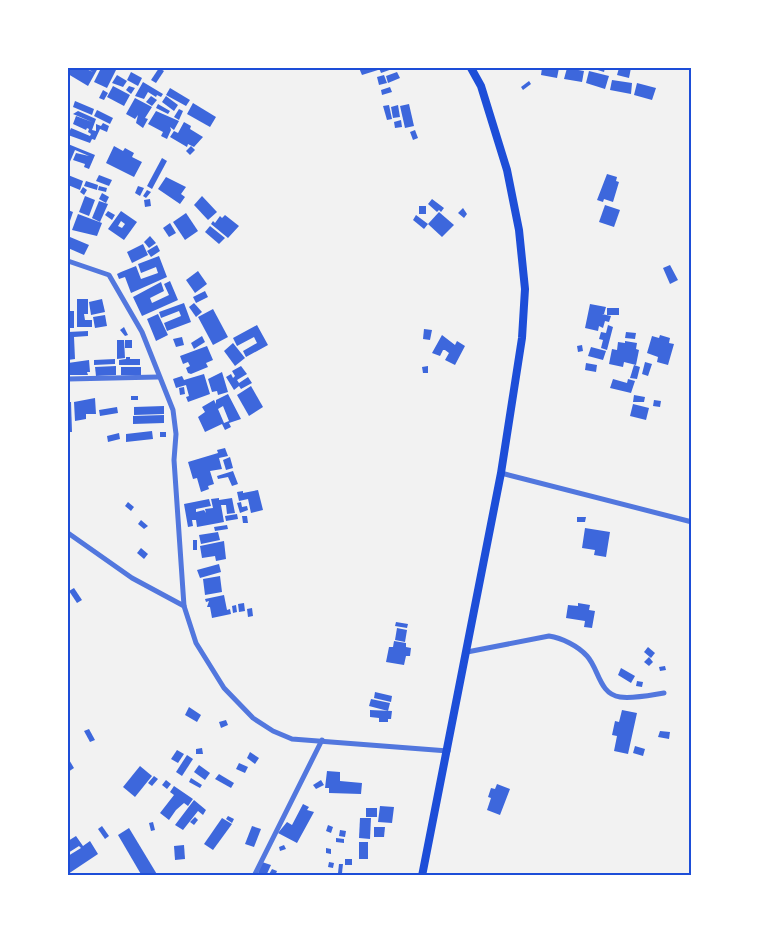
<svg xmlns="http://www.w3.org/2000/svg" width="759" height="943" font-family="'IBM Plex Serif',serif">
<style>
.building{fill:#3d67dc;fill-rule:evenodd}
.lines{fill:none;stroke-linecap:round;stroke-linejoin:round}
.minor{stroke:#5277de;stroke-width:5}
.trunk{stroke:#1d4ed8;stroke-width:8}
.neatline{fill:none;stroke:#1d4ed8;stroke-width:2}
</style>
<rect width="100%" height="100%" fill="#f2f2f2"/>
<!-- building -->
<g class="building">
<path d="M68,68H84L93,72L86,68H98L88,86L68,74Z"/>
<path d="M101,68H117L107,88L94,82Z"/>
<path d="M159,68L164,71L156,83L151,80Z"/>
<path d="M359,68H377L378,70L362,75Z"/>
<path d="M379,68H395L381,73Z"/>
<path d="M542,68H559L557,78L541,75Z"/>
<path d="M567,68L584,71L582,82L564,79Z"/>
<path d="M591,68H605L604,72Z"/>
<path d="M619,68H631L629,78L617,75Z"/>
<path d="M589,71L609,76L605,89L586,83Z"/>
<path d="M131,72L142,78L138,86L127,80Z"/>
<path d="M397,72L400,78L388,83L386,76Z"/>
<path d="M117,75L127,81L123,87L112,83Z"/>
<path d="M384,75L387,83L379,85L377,77Z"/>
<path d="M612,80L632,83L631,94L610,90Z"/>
<path d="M529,81L531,84L523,90L521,87Z"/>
<path d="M143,82L163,94L161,97L157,95L156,97L148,92L144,99L135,96Z"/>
<path d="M637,83L656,88L652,100L634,95Z"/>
<path d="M113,86L130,95L124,106L107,97Z"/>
<path d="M129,86L135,88L131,94L126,90Z"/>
<path d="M390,87L392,92L382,95L381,90Z"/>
<path d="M170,88L190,100L186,106L166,95Z"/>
<path d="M103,90L108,93L104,100L99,98Z"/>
<path d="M151,96L157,100L152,106L146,102Z"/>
<path d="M166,96L178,105L174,111L162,102Z"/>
<path d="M135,98L152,107L145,118L148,119L143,128L136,123L138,115L135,119L126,114Z"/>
<path d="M75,101L94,109L92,115L73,107Z"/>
<path d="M193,103L216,117L210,127L187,114Z"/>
<path d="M158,104L170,111L168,114L156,108Z"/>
<path d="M409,104L414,126L405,128L400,106Z"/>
<path d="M389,105L392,119L387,120L383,106Z"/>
<path d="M398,105L400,117L393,118L391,107Z"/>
<path d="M179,109L183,111L179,120L174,117Z"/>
<path d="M97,110L113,118L110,124L94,116Z"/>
<path d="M78,111L96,119L92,130L96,131V124L101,126L103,123L109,126L107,132L100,129L95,140L92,139L90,143L68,135L71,128L90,136L91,134L88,132L89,129L87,128L86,130L73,124L76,116L92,122L73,114Z"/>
<path d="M156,111L179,121L174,130L170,127L171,130L167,139L161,136L163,132L148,124Z"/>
<path d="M401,120L402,127L395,128L394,122Z"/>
<path d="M184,122L191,126L190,129L203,137L194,147L188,144L187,147L170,137L174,131L178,133Z"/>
<path d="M415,130L418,138L413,140L410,132Z"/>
<path d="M68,144L95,155L89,169L84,167L85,164L73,160L76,153L89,156L75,150L69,164L68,163Z"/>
<path d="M114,146L123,151L125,148L134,153L132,157L142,162L134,177L106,163Z"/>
<path d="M191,146L195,150L190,155L186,151Z"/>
<path d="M162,158L167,161L152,189L147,186Z"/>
<path d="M607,174L617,177L616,181L619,182L613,202L604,199L603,202L597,200Z"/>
<path d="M68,175L83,181L80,190L68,185Z"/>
<path d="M99,175L112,180L109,186L96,181Z"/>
<path d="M166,177L186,187L181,194L185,197L180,204L158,189Z"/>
<path d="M86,181L98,185L97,190L84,186Z"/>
<path d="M99,186L107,188L106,192L98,190Z"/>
<path d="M138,186L144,188L140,196L135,193Z"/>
<path d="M83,187L87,190L84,195L80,192Z"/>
<path d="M147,190L151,192L146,198L143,196Z"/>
<path d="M102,193L109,197L106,203L99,199Z"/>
<path d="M85,196L95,200L89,216L79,212Z"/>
<path d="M202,196L217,212L208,220L194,205Z"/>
<path d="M150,199L151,206L145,207L144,200Z"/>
<path d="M432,199L444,208L441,212L439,210L437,212L428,204Z"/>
<path d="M99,201L108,204L100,222L92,218Z"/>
<path d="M605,205L620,210L614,227L599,222Z"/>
<rect x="419" y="206" width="7" height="8"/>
<path d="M463,208L467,214L464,218L458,213Z"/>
<path d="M68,210L73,212L68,227Z"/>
<path d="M108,211L115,215L112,220L105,215Z"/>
<path d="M121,211L137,222L124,240L108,229ZM121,221L125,224L122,228L118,226Z"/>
<path d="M439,212L454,225L442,237L428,224Z"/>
<path d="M186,213L198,231L185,240L173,222Z"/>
<path d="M78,214L102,223L97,236L72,230Z"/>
<path d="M225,215L239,226L228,238L211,224L213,221L215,223L220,216L222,218Z"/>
<path d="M416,215L428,224L424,229L413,220Z"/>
<path d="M170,223L176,233L169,237L163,228Z"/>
<path d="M210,226L225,238L219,244L205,232Z"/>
<path d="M150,236L156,243L149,248L144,242Z"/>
<path d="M70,237L89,245L84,255L68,248Z"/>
<path d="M143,244L148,255L132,263L127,252Z"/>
<path d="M157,245L160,251L151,257L147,251Z"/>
<path d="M159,256L167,277L131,293L125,277L119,279L117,274L121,272L136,266L141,279L158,273L156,267L141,273L138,264Z"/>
<path d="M670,265L678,280L670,284L663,268Z"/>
<path d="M198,271L207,284L195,293L186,280Z"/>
<path d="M170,281L178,300L142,316L133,297L161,282L164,291L150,298L152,303L169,295L164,284Z"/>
<path d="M205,291L208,297L196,303L193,297Z"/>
<path d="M77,299H88V314H84L85,320H92V327H77Z"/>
<path d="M102,299L105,312L91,315L89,302Z"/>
<path d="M184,303L191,322L167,331L164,323L181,316L179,311L161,318L159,312Z"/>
<path d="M194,303L202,312L196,317L189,307Z"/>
<path d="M590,304L606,307L604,314H602L611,316L609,322L605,321L603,328L599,326L598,331L585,328Z"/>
<rect x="607" y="308" width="12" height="7"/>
<path d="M213,309L228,337L213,345L198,317Z"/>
<rect x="68" y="311" width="6" height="17"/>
<path d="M158,314L168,335L156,341L147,319Z"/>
<path d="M105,315L107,326L95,328L93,317Z"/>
<path d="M257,325L268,345L246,357L243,351L257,343L254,337L237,346L233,338Z"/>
<path d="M608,325L613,327L607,350L601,348L603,340L599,339L601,332L606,333Z"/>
<path d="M124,327L128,335L125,336L120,330Z"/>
<path d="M424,329L432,330L430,340L423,339Z"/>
<path d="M88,331V336L74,337L75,359L68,360V332Z"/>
<path d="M626,332L636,333L635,339L625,338Z"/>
<path d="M442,335L455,345L457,341L465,346L455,365L445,360L449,353L445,350H443L440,356L432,353Z"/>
<path d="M660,335L670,338L669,343L674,344L668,365L657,362L658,357L647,353L652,336L659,338Z"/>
<path d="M202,336L205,342L194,349L191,343Z"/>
<path d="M182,337L184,345L176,347L173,339Z"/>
<path d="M117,340H124L125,358L117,359Z"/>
<rect x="125" y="340" width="7" height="8"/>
<path d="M625,341L637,343L636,349L639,350L636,365L624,362L623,367L609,364L612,349L617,350L618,342L625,343Z"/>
<path d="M233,343L245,358L235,366L224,351Z"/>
<path d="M582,345L583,351L578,352L577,346Z"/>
<path d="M207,346L213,360L206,363L208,367L191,374L188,373L186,368L190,366L188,362L183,364L180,356Z"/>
<path d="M591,347L606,351L603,360L588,356Z"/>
<path d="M126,357H130V359H140V365H119V360L126,359Z"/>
<path d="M115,359V364L94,365V360Z"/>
<path d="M89,360L90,372H87L88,375H69L68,363Z"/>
<path d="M645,362L652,364L648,376L642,374Z"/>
<path d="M586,363L597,365L596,372L585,370Z"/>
<path d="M634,365L640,367L637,379L630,378Z"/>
<path d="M116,366V375L96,376L95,367Z"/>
<path d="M241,366L247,374L237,380L239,383L248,377L252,383L241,389L239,386L234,390L226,377L231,374L233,378L235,376L232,371Z"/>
<path d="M428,366V373H423L422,367Z"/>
<rect x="121" y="367" width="20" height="8"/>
<path d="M222,372L228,392L218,395L217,391L212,392L208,379Z"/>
<path d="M204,374L210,394L188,402L186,397L189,396L186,385L176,388L173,379L182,376L184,380Z"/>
<path d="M613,379L627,383L628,379L635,381L631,393L610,388Z"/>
<path d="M251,386L263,407L249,416L237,395Z"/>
<path d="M184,387L185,394L180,395L179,388Z"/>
<path d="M228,394L241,419L229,423L231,427L225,430L222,424L205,432L198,417L205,412L202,407L214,400L216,404V400ZM223,406L229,421L224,423L218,409Z"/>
<path d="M634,395L645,397L644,402H633Z"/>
<rect x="131" y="396" width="7" height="4"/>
<path d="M95,398L96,414H86V419L75,421L74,402Z"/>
<path d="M654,400L661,401L660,407L653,406Z"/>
<path d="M68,402H71L72,432H68Z"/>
<path d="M633,404L649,408L646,420L630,416Z"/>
<path d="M164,406V414L134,415V407Z"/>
<path d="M117,407L118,413L100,416L99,410Z"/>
<path d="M164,415V423L133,424V416Z"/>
<path d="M152,431L153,439L126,442V434Z"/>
<rect x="160" y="432" width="6" height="5"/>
<path d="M119,433L120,439L108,442L107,436Z"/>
<path d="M225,448L228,456L219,458L222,469L210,471L214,484L208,486L209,489L201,492L197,478L193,479L188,462L218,453L217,450Z"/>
<path d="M230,457L233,468L226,470L223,460Z"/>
<path d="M233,471L238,484L232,486L228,477L218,479L217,476Z"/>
<path d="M258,490L263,510L251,513L248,499L239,501L237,492L243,491V493Z"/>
<path d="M219,498V500L232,498L235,513L227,514L226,505H221L224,522L197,527L196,520H192L193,526L188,527L184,504L209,499L211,506L196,509V512L204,510L206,513L205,509L213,508L211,499Z"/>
<path d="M128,502L134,507L131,511L125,506Z"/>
<path d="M241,502L242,507L247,506L248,510L240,513L237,503Z"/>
<path d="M237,514L238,519L226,521L225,516Z"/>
<path d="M242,516H247L248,523H243Z"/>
<path d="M577,517H586L585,522H577Z"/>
<path d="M141,520L148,526L144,529L138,524Z"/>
<path d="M227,525L228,529L215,531L214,527Z"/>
<path d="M585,528L610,532L606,557L594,555L595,550L582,548Z"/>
<path d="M218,532L220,540L201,544L199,535Z"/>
<rect x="193" y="540" width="4" height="10"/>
<path d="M224,541L226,559L216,561L215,556L202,558L200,546Z"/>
<path d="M141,548L148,554L144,559L137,553Z"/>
<path d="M219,564L221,572L200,578L197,570Z"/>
<path d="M220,576L222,592L205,595L203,579Z"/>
<path d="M74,588L82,600L77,603L69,591Z"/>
<path d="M224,595L227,610L230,609L231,614L212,618L210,607H207L209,601L206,602L205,599Z"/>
<path d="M244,603L245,611L239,612L238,604Z"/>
<path d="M578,603L590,605L589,610L595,611L592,628L584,627L585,621L566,618L568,605L578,606Z"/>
<path d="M236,605L237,612L233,613L232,606Z"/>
<path d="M252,608L253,616L248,617L247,609Z"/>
<path d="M396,622L408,624L407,628L395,626Z"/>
<path d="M397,628L407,630L405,642L395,640Z"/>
<path d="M394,641L406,643V647L411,648L410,656H406L404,665L386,662L389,647H393Z"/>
<path d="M648,647L655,653L651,658L644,652Z"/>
<path d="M649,657L653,662L649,666L644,662Z"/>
<path d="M665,666L666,670L660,671L659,667Z"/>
<path d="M621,668L635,676L631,683L618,675Z"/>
<path d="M637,681L643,682L642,687L636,686Z"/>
<path d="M375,692L392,696L391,702L374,698Z"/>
<path d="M371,699L390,703L388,711L369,706Z"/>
<path d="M189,707L201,715L197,722L185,715Z"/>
<path d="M370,710L392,711L391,719H388V722H379V718L370,717Z"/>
<path d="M622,710L637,713L628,754L614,751L617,736L612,735L615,721L619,722Z"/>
<path d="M226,720L228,725L221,728L219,722Z"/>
<path d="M89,729L95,740L90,742L84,731Z"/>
<path d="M660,731L670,732L669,739L658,737Z"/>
<path d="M635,746L645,749L643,756L633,753Z"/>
<path d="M202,748L203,754H196V749Z"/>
<path d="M177,750L184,754L178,763L171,759Z"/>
<path d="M250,752L259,758L255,764L247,758Z"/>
<path d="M187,755L193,759L182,776L176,772Z"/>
<path d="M68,758L74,768L68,772Z"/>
<path d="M239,763L248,767L245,773L236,769Z"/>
<path d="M199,765L210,773L205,780L194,772Z"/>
<path d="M140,766L152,776L135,797L123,787Z"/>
<path d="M327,771L340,772V781L362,783L361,794L329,793V788H325Z"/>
<path d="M219,774L234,783L231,788L215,779Z"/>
<path d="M154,776L158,779L152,786L148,783Z"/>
<path d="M191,778L202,785L200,788L189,782Z"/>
<path d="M166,780L171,784L167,789L162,785Z"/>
<path d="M321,780L324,785L316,789L313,785Z"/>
<path d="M497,784L510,789L500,815L487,810L491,798L488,797L491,788L495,789Z"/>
<path d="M174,786L193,799L188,806L184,803L176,810L169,820L160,813L174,795L170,792Z"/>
<path d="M194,800L206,810L203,815L198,811L183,830L175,825Z"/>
<path d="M303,804L309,807L307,810L314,812L297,843L278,833L287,822L292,825Z"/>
<path d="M380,806L394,807L392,823L378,822Z"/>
<rect x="366" y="808" width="11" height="9"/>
<path d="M228,816L234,819L232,823L226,819Z"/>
<path d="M195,817L198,820L194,825L190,822Z"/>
<path d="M222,818L232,824L213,850L204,844Z"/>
<path d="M360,818H371L370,839L359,838Z"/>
<path d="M153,822L155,830L151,831L149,823Z"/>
<path d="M328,825L333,827L331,833L326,831Z"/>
<path d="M102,826L109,836L105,839L98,829Z"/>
<path d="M252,826L261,829L254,847L245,844Z"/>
<path d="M374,827H385L384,837H374Z"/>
<path d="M129,828L158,876H142L118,835Z"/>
<path d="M340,830L346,831L345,837L339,836Z"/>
<path d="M76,836L83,846L90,841L98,854L68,874V856L81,848L79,846L68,853V841Z"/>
<path d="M336,838L344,839V843L336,842Z"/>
<rect x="359" y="842" width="9" height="17"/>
<path d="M184,845L185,859L175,860L174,846Z"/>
<path d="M284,845L286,849L280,851L279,847Z"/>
<path d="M326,848L331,849V854L326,853Z"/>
<rect x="345" y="859" width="7" height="6"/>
<path d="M262,862L271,865L266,876H257Z"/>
<path d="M329,862L334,863L333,868L328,867Z"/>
<path d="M339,864H343L342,873H338Z"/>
<path d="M272,869L277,871L275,876H268Z"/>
</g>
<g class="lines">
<!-- minor -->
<g class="minor">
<path d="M68,261L109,275L142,332L173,410L176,434L174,460L184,606L196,643L224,688L253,718L273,731L292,739L448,751"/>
<path d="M68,379L158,377"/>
<path d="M501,473L692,522"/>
<path d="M68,533L132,578L184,606"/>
<path d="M467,652L549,636C562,638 578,646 587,656C599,669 599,694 620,697C633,699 651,695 664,693"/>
<path d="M254,876L322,740"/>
</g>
<!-- trunk -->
<path class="trunk" d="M422,876L501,473L522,338L525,289L519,230L507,170L481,86L471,68"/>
</g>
<!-- border -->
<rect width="759" height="943" fill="none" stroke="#ffffff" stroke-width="138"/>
<rect x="69" y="69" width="621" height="805" class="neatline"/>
</svg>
